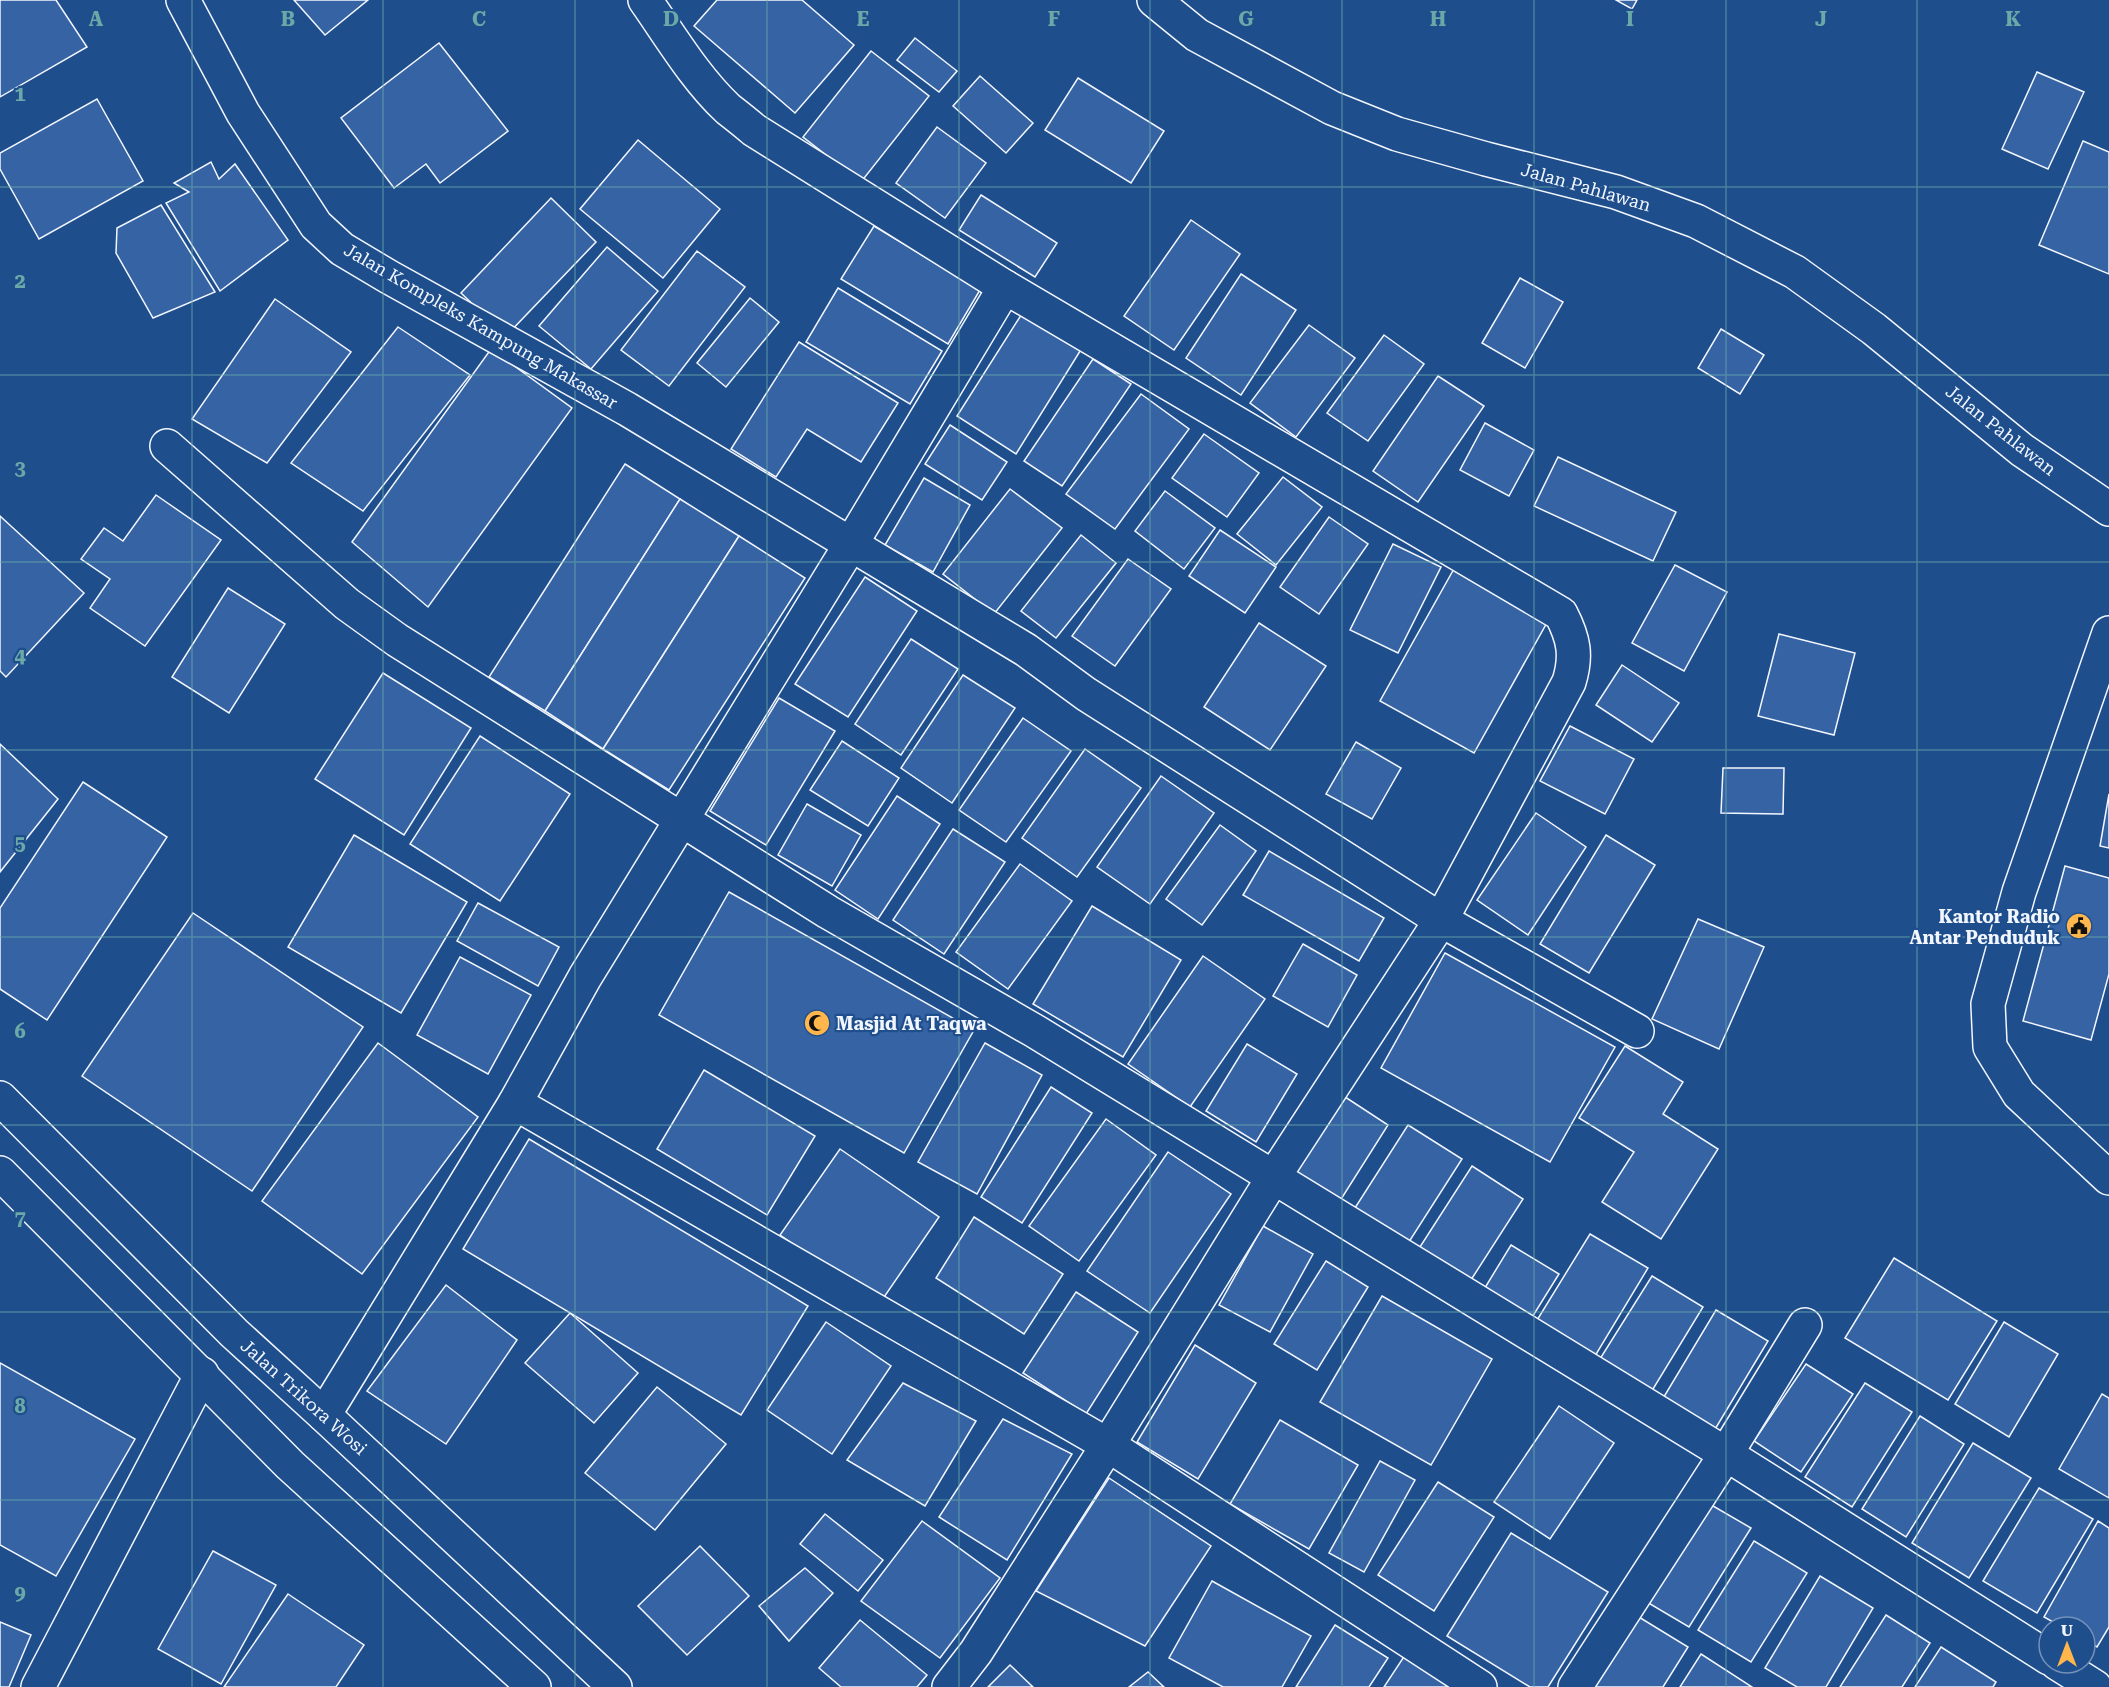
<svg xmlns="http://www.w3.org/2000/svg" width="2109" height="1687" font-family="'Roboto Serif',serif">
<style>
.building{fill:#3563a3;stroke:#f2f6ff;stroke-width:1.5}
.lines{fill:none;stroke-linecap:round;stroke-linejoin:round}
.minor-casing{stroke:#f2f6ff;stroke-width:36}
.major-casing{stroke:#f2f6ff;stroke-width:36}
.highway-casing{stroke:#f2f6ff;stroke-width:36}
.minor{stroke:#1f4e8c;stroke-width:33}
.major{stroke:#1f4e8c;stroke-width:33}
.highway{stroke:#1f4e8c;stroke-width:33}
.grid{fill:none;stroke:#6aa9a8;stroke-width:1.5;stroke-opacity:0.55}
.labels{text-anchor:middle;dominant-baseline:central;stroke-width:4.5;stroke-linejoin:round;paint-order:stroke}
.street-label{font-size:18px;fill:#f2f6ff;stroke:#1f4e8c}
.poi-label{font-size:18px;font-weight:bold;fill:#f2f6ff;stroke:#1f4e8c;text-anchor:end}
.grid-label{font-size:20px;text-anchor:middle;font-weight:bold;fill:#6aa9a8;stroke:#1f4e8c;stroke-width:4.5;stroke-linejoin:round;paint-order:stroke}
</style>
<rect width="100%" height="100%" fill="#1f4e8c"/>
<!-- building -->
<g class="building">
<path d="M0,0H56L87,47L0,97Z"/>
<path d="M294,0H368L325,35Z"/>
<path d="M717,0H802L854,45L795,113L694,26Z"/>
<path d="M1616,0H1637L1632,9Z"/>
<path d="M915,38L957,71L939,92L897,60Z"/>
<path d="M439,43L508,131L440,183L426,164L394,188L341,118Z"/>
<path d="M871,51L929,96L861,182L803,137Z"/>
<path d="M2037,72L2084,92L2048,169L2002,149Z"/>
<path d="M980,76L1033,123L1006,153L953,106Z"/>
<path d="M1078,78L1164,131L1131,183L1045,130Z"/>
<path d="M97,99L143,181L39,239L0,169V153Z"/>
<path d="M937,127L986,163L945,218L896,183Z"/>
<path d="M638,140L720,209L663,278L580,209Z"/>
<path d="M2083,141L2109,152V274L2039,245Z"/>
<path d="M211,162L219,179L235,164L288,240L220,291L166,203L189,192L174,183Z"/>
<path d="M981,195L1057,243L1035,277L959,230Z"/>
<path d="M551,198L596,242L506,336L461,293Z"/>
<path d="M161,205L215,292L153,318L116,253L117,228Z"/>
<path d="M1191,220L1240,254L1174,350L1124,316Z"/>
<path d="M874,226L980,290L948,344L841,279Z"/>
<path d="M607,247L658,291L591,369L539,326Z"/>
<path d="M697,251L745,287L669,386L621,350Z"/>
<path d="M1241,274L1296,310L1241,395L1186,358Z"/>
<path d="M1520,278L1563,302L1525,368L1482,343Z"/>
<path d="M838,288L942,351L910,404L806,342Z"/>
<path d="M750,298L779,322L726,387L697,363Z"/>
<path d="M275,299L351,352L267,463L192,419Z"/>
<path d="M1023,312L1082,348L1016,454L957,416Z"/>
<path d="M1309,325L1355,358L1296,437L1250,403Z"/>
<path d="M398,327L470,375L363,511L291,463Z"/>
<path d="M1721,329L1764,355L1740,394L1698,368Z"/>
<path d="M1384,335L1424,364L1368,441L1327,413Z"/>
<path d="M799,342L898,403L861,462L807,429L776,477L731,449Z"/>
<path d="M491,349L572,408L428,607L352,542Z"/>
<path d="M1093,359L1131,384L1062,486L1024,461Z"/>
<path d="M1438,376L1484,406L1418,502L1373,471Z"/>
<path d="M1141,394L1189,429L1115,529L1066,494Z"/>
<path d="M1485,423L1534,450L1509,496L1460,470Z"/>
<path d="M950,425L1007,462L982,500L925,464Z"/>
<path d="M1204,434L1259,473L1227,517L1172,478Z"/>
<path d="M1558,457L1676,512L1653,561L1534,506Z"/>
<path d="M625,464L680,499L545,711L489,677Z"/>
<path d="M1283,477L1322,507L1276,565L1237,534Z"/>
<path d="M924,478L970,505L933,572L885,545Z"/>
<path d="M1010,489L1062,528L994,614L943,574Z"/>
<path d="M1165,491L1215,528L1184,569L1135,531Z"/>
<path d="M156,495L221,540L145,646L90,608L110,579L81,559L104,528L123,541Z"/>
<path d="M680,499L739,536L603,749L545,711Z"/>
<path d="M0,516L84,593L6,677L0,671Z"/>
<path d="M1329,517L1368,544L1319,614L1280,587Z"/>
<path d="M1220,530L1276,567L1245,613L1189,576Z"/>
<path d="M1081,535L1116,563L1056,638L1021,611Z"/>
<path d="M739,536L805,578L669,790L603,749Z"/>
<path d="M1393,544L1441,567L1398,653L1350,630Z"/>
<path d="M1128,559L1171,589L1115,666L1072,636Z"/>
<path d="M1675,565L1727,592L1684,671L1632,643Z"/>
<path d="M1455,567L1549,619L1474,753L1380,701Z"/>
<path d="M865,577L917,611L848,717L795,684Z"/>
<path d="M228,588L285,624L229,713L172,677Z"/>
<path d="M1259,623L1326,666L1270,750L1204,707Z"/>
<path d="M1779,634L1855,653L1834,735L1758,716Z"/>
<path d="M911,639L958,669L901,755L855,724Z"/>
<path d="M1622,665L1679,703L1652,742L1596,705Z"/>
<path d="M383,673L471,728L404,835L315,779Z"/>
<path d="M963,675L1015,708L952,803L901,768Z"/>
<path d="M779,698L835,731L766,845L710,811Z"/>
<path d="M1023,718L1071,751L1006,842L959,810Z"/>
<path d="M1570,726L1634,759L1605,814L1540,781Z"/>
<path d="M480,736L570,794L500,901L410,844Z"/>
<path d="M842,741L899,778L868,826L810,790Z"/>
<path d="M1356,742L1401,768L1372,819L1326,794Z"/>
<path d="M0,744L58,799L0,872Z"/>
<path d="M1085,749L1141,788L1077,877L1022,838Z"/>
<path d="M1723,768H1784L1783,814L1721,813Z"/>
<path d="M1161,776L1214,813L1150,904L1097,867Z"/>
<path d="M83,782L167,837L47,1020L0,989V908Z"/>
<path d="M2109,794V848L2100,846Z"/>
<path d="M897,796L940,824L878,919L835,890Z"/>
<path d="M807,804L861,835L832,886L778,855Z"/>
<path d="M1536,813L1586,847L1528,935L1477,900Z"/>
<path d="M1220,825L1256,851L1202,925L1166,899Z"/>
<path d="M953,829L1005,862L944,954L893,920Z"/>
<path d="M354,835L467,902L401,1013L288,947Z"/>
<path d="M1606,835L1655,865L1589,973L1540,944Z"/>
<path d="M1269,851L1384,918L1359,961L1243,895Z"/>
<path d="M1020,864L1072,901L1008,989L956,952Z"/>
<path d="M2065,866L2109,878V974L2091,1040L2023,1021Z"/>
<path d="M729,892L974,1030L904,1153L659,1015Z"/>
<path d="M478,903L559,947L538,986L457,941Z"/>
<path d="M1092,906L1181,960L1123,1057L1033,1004Z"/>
<path d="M193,913L363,1027L252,1191L82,1076Z"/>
<path d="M1698,919L1764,947L1719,1049L1652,1019Z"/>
<path d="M1303,944L1357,975L1328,1027L1273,996Z"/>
<path d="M1445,953L1615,1047L1550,1162L1381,1068Z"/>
<path d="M1203,956L1265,999L1190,1107L1128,1064Z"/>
<path d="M460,957L531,995L488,1074L417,1035Z"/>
<path d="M378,1043L478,1117L362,1274L262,1201Z"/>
<path d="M985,1043L1042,1075L977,1194L918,1162Z"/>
<path d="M1247,1044L1297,1074L1256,1142L1206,1111Z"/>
<path d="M1625,1046L1683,1082L1663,1114L1718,1149L1661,1239L1602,1202L1634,1152L1579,1118Z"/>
<path d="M704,1070L815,1136L767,1215L657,1149Z"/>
<path d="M1051,1087L1092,1113L1022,1223L981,1197Z"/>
<path d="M1339,1093L1388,1125L1338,1204L1288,1172Z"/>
<path d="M1106,1119L1156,1155L1079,1261L1029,1226Z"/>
<path d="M1408,1125L1462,1159L1407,1245L1353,1211Z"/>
<path d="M529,1139L808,1306L741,1415L463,1249Z"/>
<path d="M840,1149L939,1217L880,1303L780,1235Z"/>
<path d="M1168,1152L1231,1194L1150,1313L1087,1271Z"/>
<path d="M1472,1166L1523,1199L1469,1283L1418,1250Z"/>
<path d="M974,1217L1063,1274L1024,1334L936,1278Z"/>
<path d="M1263,1226L1313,1254L1270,1332L1219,1305Z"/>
<path d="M1590,1234L1648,1268L1592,1361L1534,1325Z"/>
<path d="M1511,1245L1559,1274L1531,1319L1483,1291Z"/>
<path d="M1894,1258L1997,1321L1948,1400L1845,1338Z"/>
<path d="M1326,1261L1368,1287L1317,1370L1274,1344Z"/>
<path d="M1652,1276L1703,1307L1650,1394L1598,1362Z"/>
<path d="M446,1285L517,1340L446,1444L367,1391Z"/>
<path d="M1076,1292L1138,1332L1086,1414L1023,1373Z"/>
<path d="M1382,1296L1492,1359L1431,1465L1320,1402Z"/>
<path d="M1716,1310L1768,1341L1714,1431L1662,1400Z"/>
<path d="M570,1313L638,1373L594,1423L525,1363Z"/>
<path d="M826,1322L891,1366L832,1454L767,1410Z"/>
<path d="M2004,1322L2058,1354L2009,1437L1955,1404Z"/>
<path d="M1195,1345L1256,1383L1198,1479L1137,1442Z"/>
<path d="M0,1363L135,1439L56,1576L0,1545Z"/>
<path d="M1806,1364L1853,1394L1801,1472L1754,1441Z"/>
<path d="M903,1383L976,1421L925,1506L847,1460Z"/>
<path d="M1865,1383L1912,1412L1852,1507L1805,1477Z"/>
<path d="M657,1387L726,1444L655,1530L585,1473Z"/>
<path d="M2102,1394L2109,1398V1498L2059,1469Z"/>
<path d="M1559,1406L1614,1443L1550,1539L1494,1502Z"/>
<path d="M1920,1416L1964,1444L1906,1537L1862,1509Z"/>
<path d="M1003,1419L1072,1454L1007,1560L939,1517Z"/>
<path d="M1280,1420L1358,1465L1309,1549L1230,1504Z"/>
<path d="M1973,1443L2031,1478L1969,1578L1912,1543Z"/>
<path d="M1380,1461L1415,1480L1364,1572L1329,1553Z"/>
<path d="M1109,1478L1211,1546L1145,1646L1036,1591Z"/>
<path d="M1438,1482L1494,1517L1434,1611L1378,1575Z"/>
<path d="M2039,1488L2093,1519L2037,1613L1983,1581Z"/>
<path d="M1701,1499L1751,1528L1689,1627L1640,1598Z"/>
<path d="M825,1514L883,1560L858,1591L800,1544Z"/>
<path d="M922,1521L1000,1578L940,1658L861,1601Z"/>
<path d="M2098,1521L2109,1528V1627L2097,1647L2085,1640V1627H2062L2044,1617Z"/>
<path d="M1511,1533L1608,1592L1548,1687H1530L1447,1636Z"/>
<path d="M1754,1541L1807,1573L1751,1662L1698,1630Z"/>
<path d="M700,1546L749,1596L687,1655L638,1606Z"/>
<path d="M213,1551L276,1585L221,1684L158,1649Z"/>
<path d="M805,1568L833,1593L789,1641L759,1606Z"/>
<path d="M1820,1576L1873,1608L1826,1687H1797L1765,1668Z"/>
<path d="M1212,1581L1311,1636L1282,1687H1223L1169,1658Z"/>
<path d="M288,1594L364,1645L336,1687H224Z"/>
<path d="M1629,1611L1688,1647L1663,1687H1583Z"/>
<path d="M1886,1615L1930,1643L1902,1687H1840Z"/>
<path d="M860,1620L927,1675L917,1687H841L819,1668Z"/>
<path d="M0,1622L31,1635L9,1687H0Z"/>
<path d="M1335,1625L1388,1658L1369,1687H1296Z"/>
<path d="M1941,1647L1996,1682L1993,1687H1915Z"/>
<path d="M1407,1652L1453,1687H1384Z"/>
<path d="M1701,1654L1752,1687H1680Z"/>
<path d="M1010,1665L1033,1687H988Z"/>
<path d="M1148,1672L1164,1687H1129Z"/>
</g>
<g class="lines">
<!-- minor casing -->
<g class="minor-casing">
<g id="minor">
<path d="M183,0L243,113L316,225L342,249L389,277L627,409L1026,650L1086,694L1441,920L1637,1031"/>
<path d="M645,0C671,37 695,78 728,109C737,116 746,123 754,130L1005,287L1561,614C1574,639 1577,656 1569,682L1441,920L1273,1178L1108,1445L976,1652L949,1687"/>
<path d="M167,446L347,604L397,640L828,912L1033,1030L1726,1454L2049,1658"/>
<path d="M2109,633L2019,892L1988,1004L1990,1047L2019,1094L2109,1178"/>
<path d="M515,1103L1108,1445L1480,1687"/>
<path d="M324,1415L515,1103L585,977L851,544L1005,287"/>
<path d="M2057,1663L2095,1687"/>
<path d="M38,1687L202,1374"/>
<path d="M1575,1687L1726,1454L1805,1325"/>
</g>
</g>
<!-- major casing -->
<g class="major-casing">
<path id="major" d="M1154,0L1197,35L1332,108L1397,134L1486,159L1616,192L1696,221L1795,272L1874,329L2022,450L2109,509"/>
</g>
<!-- highway casing -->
<g class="highway-casing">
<g id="highway">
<path d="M0,1098L234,1333L324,1415L615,1687"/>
<path d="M0,1173L290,1465L534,1687"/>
</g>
</g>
<!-- minor -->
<use href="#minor" class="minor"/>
<!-- major -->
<use href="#major" class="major"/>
<!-- highway -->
<use href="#highway" class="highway"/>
</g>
<!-- grid -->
<path class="grid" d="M192,0V1687M383,0V1687M575,0V1687M767,0V1687M959,0V1687M1150,0V1687M1342,0V1687M1534,0V1687M1726,0V1687M1917,0V1687M0,187H2109M0,375H2109M0,562H2109M0,750H2109M0,937H2109M0,1125H2109M0,1312H2109M0,1500H2109"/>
<!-- icons -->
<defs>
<g id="civic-disc" transform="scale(1.35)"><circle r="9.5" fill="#ffb74d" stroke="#1f4e8c"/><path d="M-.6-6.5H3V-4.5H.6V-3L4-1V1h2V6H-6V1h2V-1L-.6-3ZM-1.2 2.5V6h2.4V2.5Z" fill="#111"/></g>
<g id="mosque-disc" transform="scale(1.35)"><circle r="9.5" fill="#ffb74d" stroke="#1f4e8c"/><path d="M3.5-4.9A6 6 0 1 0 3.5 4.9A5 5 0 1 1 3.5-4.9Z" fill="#111"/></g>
</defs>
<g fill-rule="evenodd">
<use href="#civic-disc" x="2079" y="926"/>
<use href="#mosque-disc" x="817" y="1023"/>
</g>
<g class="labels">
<!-- street labels -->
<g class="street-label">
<text transform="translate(1586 187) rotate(16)">Jalan Pahlawan</text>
<text transform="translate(481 326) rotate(30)">Jalan Kompleks Kampung Makassar</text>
<text transform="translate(2001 430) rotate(38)">Jalan Pahlawan</text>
<text transform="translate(304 1397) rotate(42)">Jalan Trikora Wosi</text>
</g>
<!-- poi labels -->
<g class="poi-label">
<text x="2060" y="916">Kantor Radio<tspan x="2060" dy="21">Antar Penduduk</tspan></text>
<text x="836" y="1023" text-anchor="start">Masjid At Taqwa</text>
</g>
</g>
<g class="grid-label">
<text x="96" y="26">A</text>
<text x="288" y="26">B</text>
<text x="479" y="26">C</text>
<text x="671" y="26">D</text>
<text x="863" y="26">E</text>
<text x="1054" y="26">F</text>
<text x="1246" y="26">G</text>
<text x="1438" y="26">H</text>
<text x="1630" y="26">I</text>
<text x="1821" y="26">J</text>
<text x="2013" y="26">K</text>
<text x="20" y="101">1</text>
<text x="20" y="288">2</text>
<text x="20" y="475">3</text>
<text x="20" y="663">4</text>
<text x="20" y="850">5</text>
<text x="20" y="1038">6</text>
<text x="20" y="1225">7</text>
<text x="20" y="1413">8</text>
<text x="20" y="1600">9</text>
</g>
<!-- north arrow -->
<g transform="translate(2067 1645)"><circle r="28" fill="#1f4e8c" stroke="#7391ba" stroke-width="1.5"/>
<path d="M0-4.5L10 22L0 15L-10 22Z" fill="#ffb74d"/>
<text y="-9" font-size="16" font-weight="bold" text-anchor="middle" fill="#f2f6ff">U</text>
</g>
</svg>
